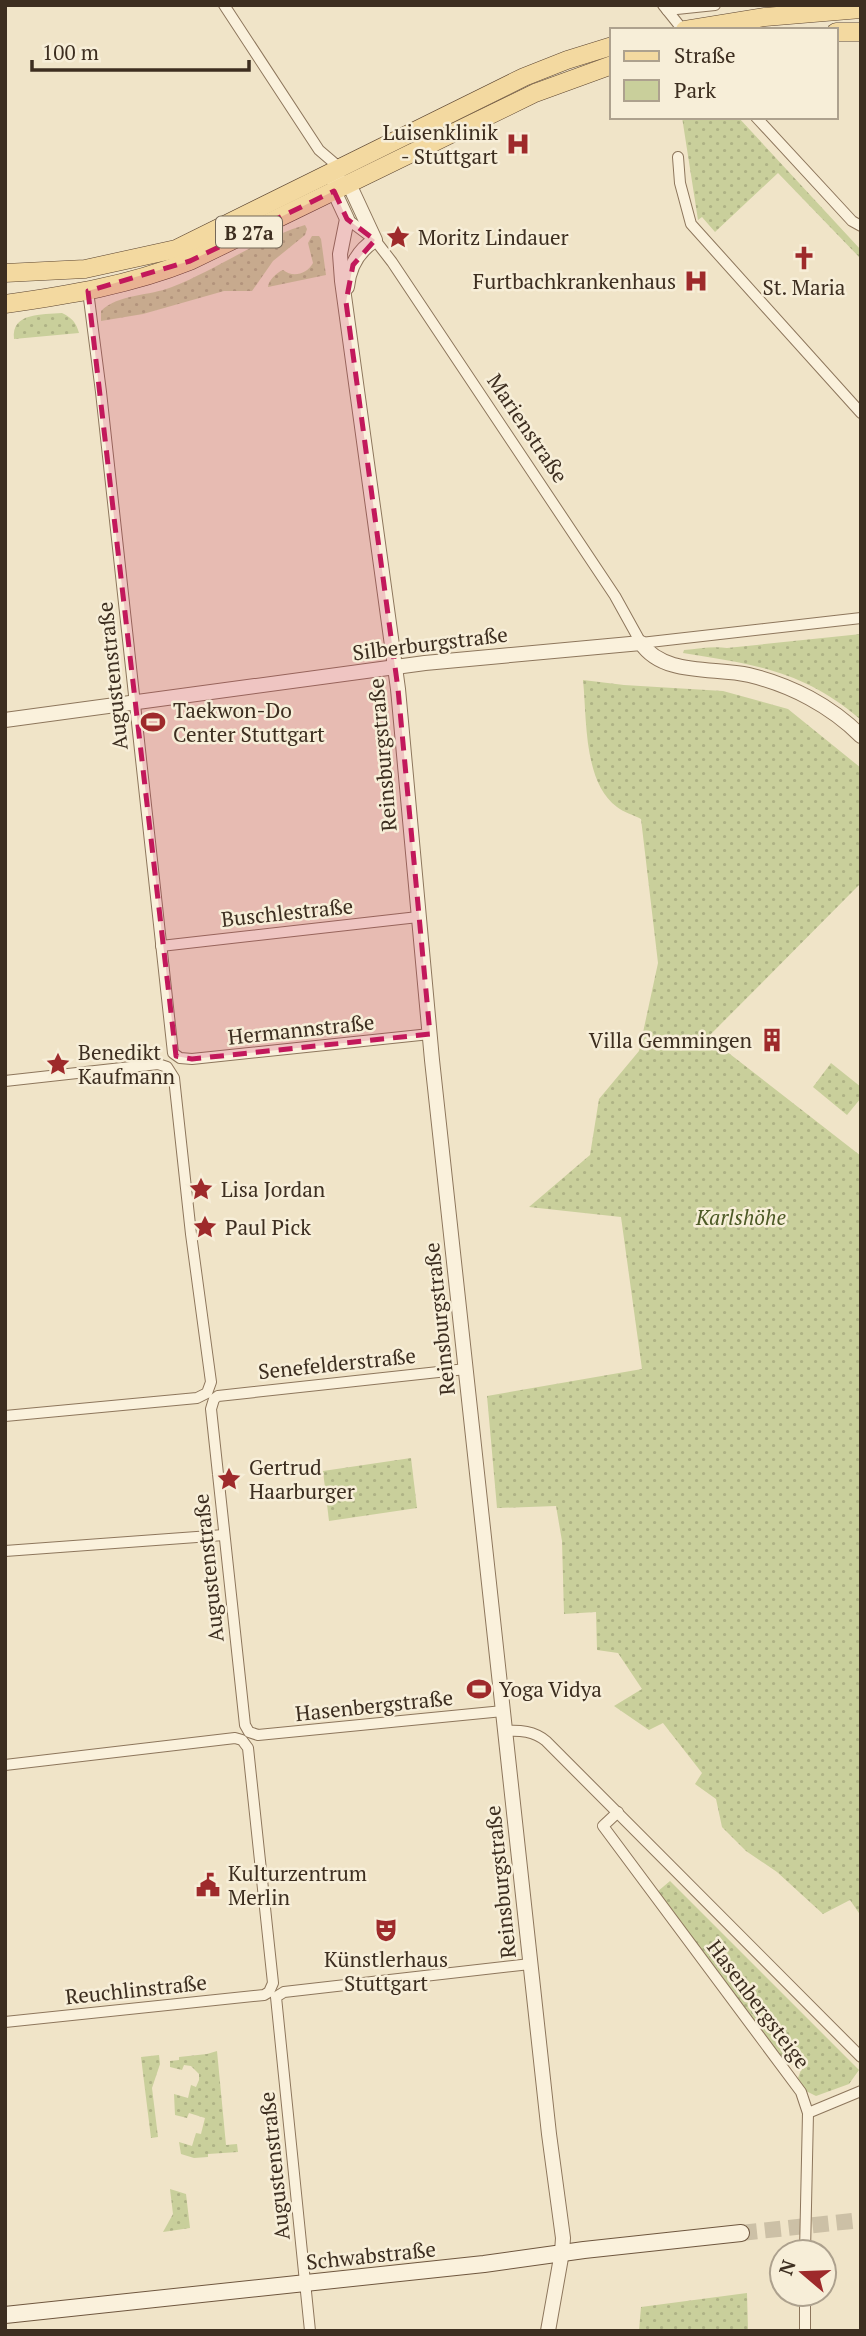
<svg xmlns="http://www.w3.org/2000/svg" width="866" height="2336" font-family="'PT Serif',serif">
<style>
.green{fill:url(#green-dots)}
.lines{fill:none;stroke-linecap:round;stroke-linejoin:round}
.secondary-tunnel{stroke:#ccc0a6;stroke-width:16;stroke-dasharray:16 8;stroke-linecap:butt}
.minor-casing{stroke:#8d765c;stroke-width:12}
.tertiary-casing{stroke:#8d765c;stroke-width:16}
.secondary-casing{stroke:#6f573f;stroke-width:18}
.primary-casing{stroke:#5b4430;stroke-width:19}
.minor{stroke:#faf1dc;stroke-width:10}
.tertiary{stroke:#faf1dc;stroke-width:14}
.secondary{stroke:#faf1dc;stroke-width:16}
.primary{stroke:#f3d9a0;stroke-width:18}
.marked{fill:#c2185b;fill-opacity:0.2;stroke:#c2185b;stroke-width:5;stroke-dasharray:14 9;stroke-linejoin:round}
.labels{text-anchor:middle;dominant-baseline:central;stroke-width:5;stroke-linejoin:round;paint-order:stroke}
.shield{fill:#f7eed8;stroke:#756857;stroke-width:2}
.shield-label{font-size:19px;font-weight:bold;fill:#3d2e20}
.poi-label{font-size:21px;fill:#3d2e20;stroke:#f7eed8;text-anchor:start}
.street-label{font-size:21px;fill:#3d2e20;stroke:#f7eed8}
.park-label{font-size:21px;font-style:italic;fill:#4d5a26;stroke:#f7eed8}
</style>
<defs>
<pattern id="green-dots" width="8" height="8" patternUnits="userSpaceOnUse" patternTransform="scale(1.75)"><rect width="8" height="8" fill="#c9cf9b"/><path d="M2 2h.1M6 6h.1" fill="none" stroke="#aeb285" stroke-width="1.8" stroke-linecap="round"/></pattern>
</defs>
<rect width="100%" height="100%" fill="#f0e4c8"/>
<!-- green -->
<g class="green">
<path d="M682,117H738L861,250V259L778,173L715,232L702,217L698,220Z"/>
<path d="M305,225L307,229L305,235L273,261L252,291H224L143,314L101,321V311C118,294 150,296 172,287C218,269 258,239 305,225Z"/>
<path d="M312,236H319L321,239L326,275L268,287C268,281 277,272 283,270C293,278 307,274 313,263L308,243Z"/>
<path d="M62,313C72,318 76,322 79,333L14,339C11,312 42,315 62,313Z"/>
<path d="M861,634V720C805,671 753,664 683,653L684,650C699,649 712,646 727,648Z"/>
<path d="M583,680L624,685L723,691L788,709L861,768V883L708,1037L861,1156V1916L850,1900L823,1914L777,1872L746,1851L722,1827L716,1799L695,1784L702,1773L663,1723L649,1730L614,1706L642,1689L618,1653L597,1650L596,1612L564,1614L562,1541L556,1506L497,1508L487,1396L642,1369L621,1217L529,1207L590,1155L599,1099L639,1051L658,963L641,819C634,815 623,812 617,807C583,782 587,718 583,680Z"/>
<path d="M831,1063L861,1087V1098L847,1115L813,1087Z"/>
<path d="M411,1458L417,1508L329,1521L323,1471Z"/>
<path d="M670,1881L859,2070L849,2084L816,2096L806,2091L798,2078L801,2070L797,2064L789,2065L785,2062L657,1892Z"/>
<path d="M217,2051L226,2145L237,2144L238,2152L208,2154V2157L194,2158L181,2154L179,2142L192,2146L196,2133L201,2134L205,2118L189,2113L187,2118L175,2115L174,2094L188,2098L191,2085L196,2087L199,2080V2074L191,2066L184,2065L182,2070L170,2067V2061L179,2060V2057L207,2054Z"/>
<path d="M159,2055L160,2064L152,2088L158,2137L151,2138L141,2057Z"/>
<path d="M170,2189L186,2194L190,2228L163,2232L173,2214Z"/>
<path d="M747,2293L748,2331H639L641,2307Z"/>
</g>
<g class="lines">
<!-- secondary-tunnel -->
<path class="secondary-tunnel" d="M741,2233L861,2220"/>
<!-- minor casing -->
<g class="minor-casing">
<g id="minor">
<path d="M224,5L319,150L340,168"/>
<path d="M663,5L683,30"/>
<path d="M667,10L715,5"/>
<path d="M756,117L852,221L861,226"/>
<path d="M678,157L680,183L691,224L861,413"/>
<path d="M347,219L375,240L392,262L615,596L641,643L861,618"/>
<path d="M88,291L101,392L173,1053L180,1058L192,1059L430,1034"/>
<path d="M161,946L418,917"/>
<path d="M5,1081L158,1064L167,1067L174,1078L191,1234L211,1382L207,1393L197,1398L5,1416"/>
<path d="M466,1369L218,1396L214,1399L211,1409L245,1725L249,1732L258,1735L503,1711"/>
<path d="M5,1551L224,1535"/>
<path d="M505,1731C520,1730 534,1731 546,1741L861,2057"/>
<path d="M5,1765L235,1738L242,1740L248,1748L273,1983L269,1992L264,1995L5,2022"/>
<path d="M618,1812L603,1826L801,2092L808,2113L805,2252"/>
<path d="M808,2113L861,2091"/>
<path d="M805,2294V2331"/>
<path d="M310,2331L276,1997L284,1992L530,1964"/>
</g>
</g>
<!-- tertiary casing -->
<g class="tertiary-casing">
<g id="tertiary">
<path d="M338,181L349,184L375,240C359,250 349,267 347,287"/>
<path d="M335,183L334,191L347,219L340,254L342,281L398,689L432,1060L549,2134L563,2238L562,2252L548,2331"/>
<path d="M5,720L425,663L641,643C663,676 714,667 749,675C791,685 831,706 861,736"/>
</g>
</g>
<!-- secondary casing -->
<g class="secondary-casing">
<path id="secondary" d="M5,2315L484,2264L584,2250L741,2233"/>
</g>
<!-- primary casing -->
<g class="primary-casing">
<g id="primary">
<path d="M685,30L765,17L861,9"/>
<path d="M836,32H861"/>
<path d="M5,273L85,269L176,249L524,77L567,60L612,46"/>
<path d="M5,304C69,295 130,285 190,261L535,93L612,65"/>
</g>
</g>
<!-- minor -->
<use href="#minor" class="minor"/>
<!-- tertiary -->
<use href="#tertiary" class="tertiary"/>
<!-- secondary -->
<use href="#secondary" class="secondary"/>
<!-- primary -->
<use href="#primary" class="primary"/>
</g>
<!-- marked area -->
<path class="marked" d="M334,191L347,219L375,240L353,265L346,302L398,689L430,1034L192,1059L176,1056L88,291L190,261Z"/>
<!-- icons -->
<defs>
<g id="hospital-bare" transform="scale(1.89)"><path d="M-5-5h3v3.5h4V-5h3V5h-3V1.5h-4V5h-3Z" fill="#9e2a2b" stroke="#f7eed8" stroke-width="2.5" paint-order="stroke"/></g>
<g id="sight-bare" transform="scale(1.89)"><path d="M0-6L1.8-2.2L6-1.7L2.9 1.2L3.7 5.4L0 3.3L-3.7 5.4L-2.9 1.2L-6-1.7L-1.8-2.2Z" fill="#9e2a2b" stroke="#f7eed8" stroke-width="2.5" paint-order="stroke"/></g>
<g id="church-bare" transform="scale(1.89)"><path d="M-1.2-6h2.4v3.5h3.3v2.4h-3.3V6h-2.4V-.1h-3.3v-2.4h3.3Z" fill="#9e2a2b" stroke="#f7eed8" stroke-width="2.5" paint-order="stroke"/></g>
<g id="stadium-bare" transform="scale(1.89)"><path d="M0-5a6.5 5 0 1 0 0 10a6.5 5 0 1 0 0-10ZM-3.5-1.8h7v3.6h-7Z" fill="#9e2a2b" stroke="#f7eed8" stroke-width="2.5" paint-order="stroke"/></g>
<g id="building-bare" transform="scale(1.89)"><path d="M-4-6H4V6H1V3H-1V6H-4ZM-2.5-4.3h1.7v1.8h-1.7ZM.8-4.3h1.7v1.8H.8ZM-2.5-1h1.7V.8h-1.7ZM.8-1h1.7V.8H.8Z" fill="#9e2a2b" stroke="#f7eed8" stroke-width="2.5" paint-order="stroke"/></g>
<g id="civic-bare" transform="scale(1.89)"><path d="M-.6-6.5H3V-4.5H.6V-3L4-1V1h2V6H-6V1h2V-1L-.6-3ZM-1.2 2.5V6h2.4V2.5Z" fill="#9e2a2b" stroke="#f7eed8" stroke-width="2.5" paint-order="stroke"/></g>
<g id="theatre-bare" transform="scale(1.89)"><path d="M-5-5.5Q0-4 5-5.5V0Q5 5 0 6Q-5 5-5 0ZM-3.3-2.5H-1v1.5H-3.3ZM1-2.5H3.3v1.5H1ZM-2.8 1Q0 5.5 2.8 1Z" fill="#9e2a2b" stroke="#f7eed8" stroke-width="2.5" paint-order="stroke"/></g>
</defs>
<g fill-rule="evenodd">
<use href="#hospital-bare" x="518" y="144"/>
<use href="#sight-bare" x="398" y="237"/>
<use href="#church-bare" x="804" y="258"/>
<use href="#hospital-bare" x="696" y="281"/>
<use href="#stadium-bare" x="153" y="722"/>
<use href="#building-bare" x="772" y="1040"/>
<use href="#sight-bare" x="58" y="1064"/>
<use href="#sight-bare" x="201" y="1189"/>
<use href="#sight-bare" x="205" y="1227"/>
<use href="#sight-bare" x="229" y="1479"/>
<use href="#stadium-bare" x="479" y="1689"/>
<use href="#civic-bare" x="208" y="1885"/>
<use href="#theatre-bare" x="386" y="1930"/>
</g>
<g class="labels">
<!-- shield labels -->
<rect class="shield" x="216" y="216.5" width="66" height="31" rx="5"/>
<g class="shield-label">
<text x="249" y="232">B 27a</text>
</g>
<!-- poi labels -->
<g class="poi-label">
<text x="498" y="132" text-anchor="end">Luisenklinik<tspan x="498" dy="24">- Stuttgart</tspan></text>
<text x="418" y="237">Moritz Lindauer</text>
<text x="676" y="281" text-anchor="end">Furtbachkrankenhaus</text>
<text x="804" y="287" text-anchor="middle">St. Maria</text>
<text x="173" y="710">Taekwon-Do<tspan x="173" dy="24">Center Stuttgart</tspan></text>
<text x="752" y="1040" text-anchor="end">Villa Gemmingen</text>
<text x="78" y="1052">Benedikt<tspan x="78" dy="24">Kaufmann</tspan></text>
<text x="221" y="1189">Lisa Jordan</text>
<text x="225" y="1227">Paul Pick</text>
<text x="249" y="1467">Gertrud<tspan x="249" dy="24">Haarburger</tspan></text>
<text x="499" y="1689">Yoga Vidya</text>
<text x="228" y="1873">Kulturzentrum<tspan x="228" dy="24">Merlin</tspan></text>
<text x="386" y="1959" text-anchor="middle">Künstlerhaus<tspan x="386" dy="24">Stuttgart</tspan></text>
</g>
<!-- street labels -->
<g class="street-label">
<text transform="translate(528 428) rotate(56)">Marienstraße</text>
<text transform="translate(430 643) rotate(-7)">Silberburgstraße</text>
<text transform="translate(112 676) rotate(-96)">Augustenstraße</text>
<text transform="translate(382 755) rotate(-95)">Reinsburgstraße</text>
<text transform="translate(287 912) rotate(-6)">Buschlestraße</text>
<text transform="translate(301 1029) rotate(-6)">Hermannstraße</text>
<text transform="translate(439 1319) rotate(-96)">Reinsburgstraße</text>
<text transform="translate(337 1363) rotate(-6)">Senefelderstraße</text>
<text transform="translate(208 1568) rotate(-96)">Augustenstraße</text>
<text transform="translate(374 1705) rotate(-6)">Hasenbergstraße</text>
<text transform="translate(500 1882) rotate(-96)">Reinsburgstraße</text>
<text transform="translate(136 1989) rotate(-6)">Reuchlinstraße</text>
<text transform="translate(759 2004) rotate(53)">Hasenbergsteige</text>
<text transform="translate(274 2166) rotate(-96)">Augustenstraße</text>
<text transform="translate(371 2255) rotate(-6)">Schwabstraße</text>
</g>
<!-- park labels -->
<g class="park-label">
<text x="741" y="1217">Karlshöhe</text>
</g>
</g>
<!-- border -->
<rect width="866" height="2336" fill="none" stroke="#3d2e20" stroke-width="14"/>
<!-- legend -->
<rect x="610" y="28" width="228" height="91" fill="#f7eed8" stroke="#ada18e" stroke-width="2"/>
<rect x="624" y="51" width="35" height="10" fill="#f3d9a0" stroke="#ada18e" stroke-width="2"/>
<text x="674" y="63" font-size="21" fill="#3d2e20">Straße</text>
<rect x="624" y="80" width="35" height="21" fill="#c9cf9b" stroke="#ada18e" stroke-width="2"/>
<text x="674" y="98" font-size="21" fill="#3d2e20">Park</text>
<!-- north arrow -->
<g transform="translate(803 2273) rotate(289)"><circle r="33" fill="#f7eed8" stroke="#ada18e" stroke-width="2"/>
<path d="M0-5L12 26L0 18L-12 26Z" fill="#9e2a2b"/>
<text y="-10" font-size="19" font-weight="bold" text-anchor="middle" fill="#3d2e20">N</text>
</g>
<!-- scale -->
<path d="M32 60v10h217v-10" fill="none" stroke="#3d2e20" stroke-width="3.5"/>
<text x="42" y="60" font-size="21" fill="#3d2e20" stroke="#f7eed8" stroke-width="5" paint-order="stroke">100 m</text>
</svg>
